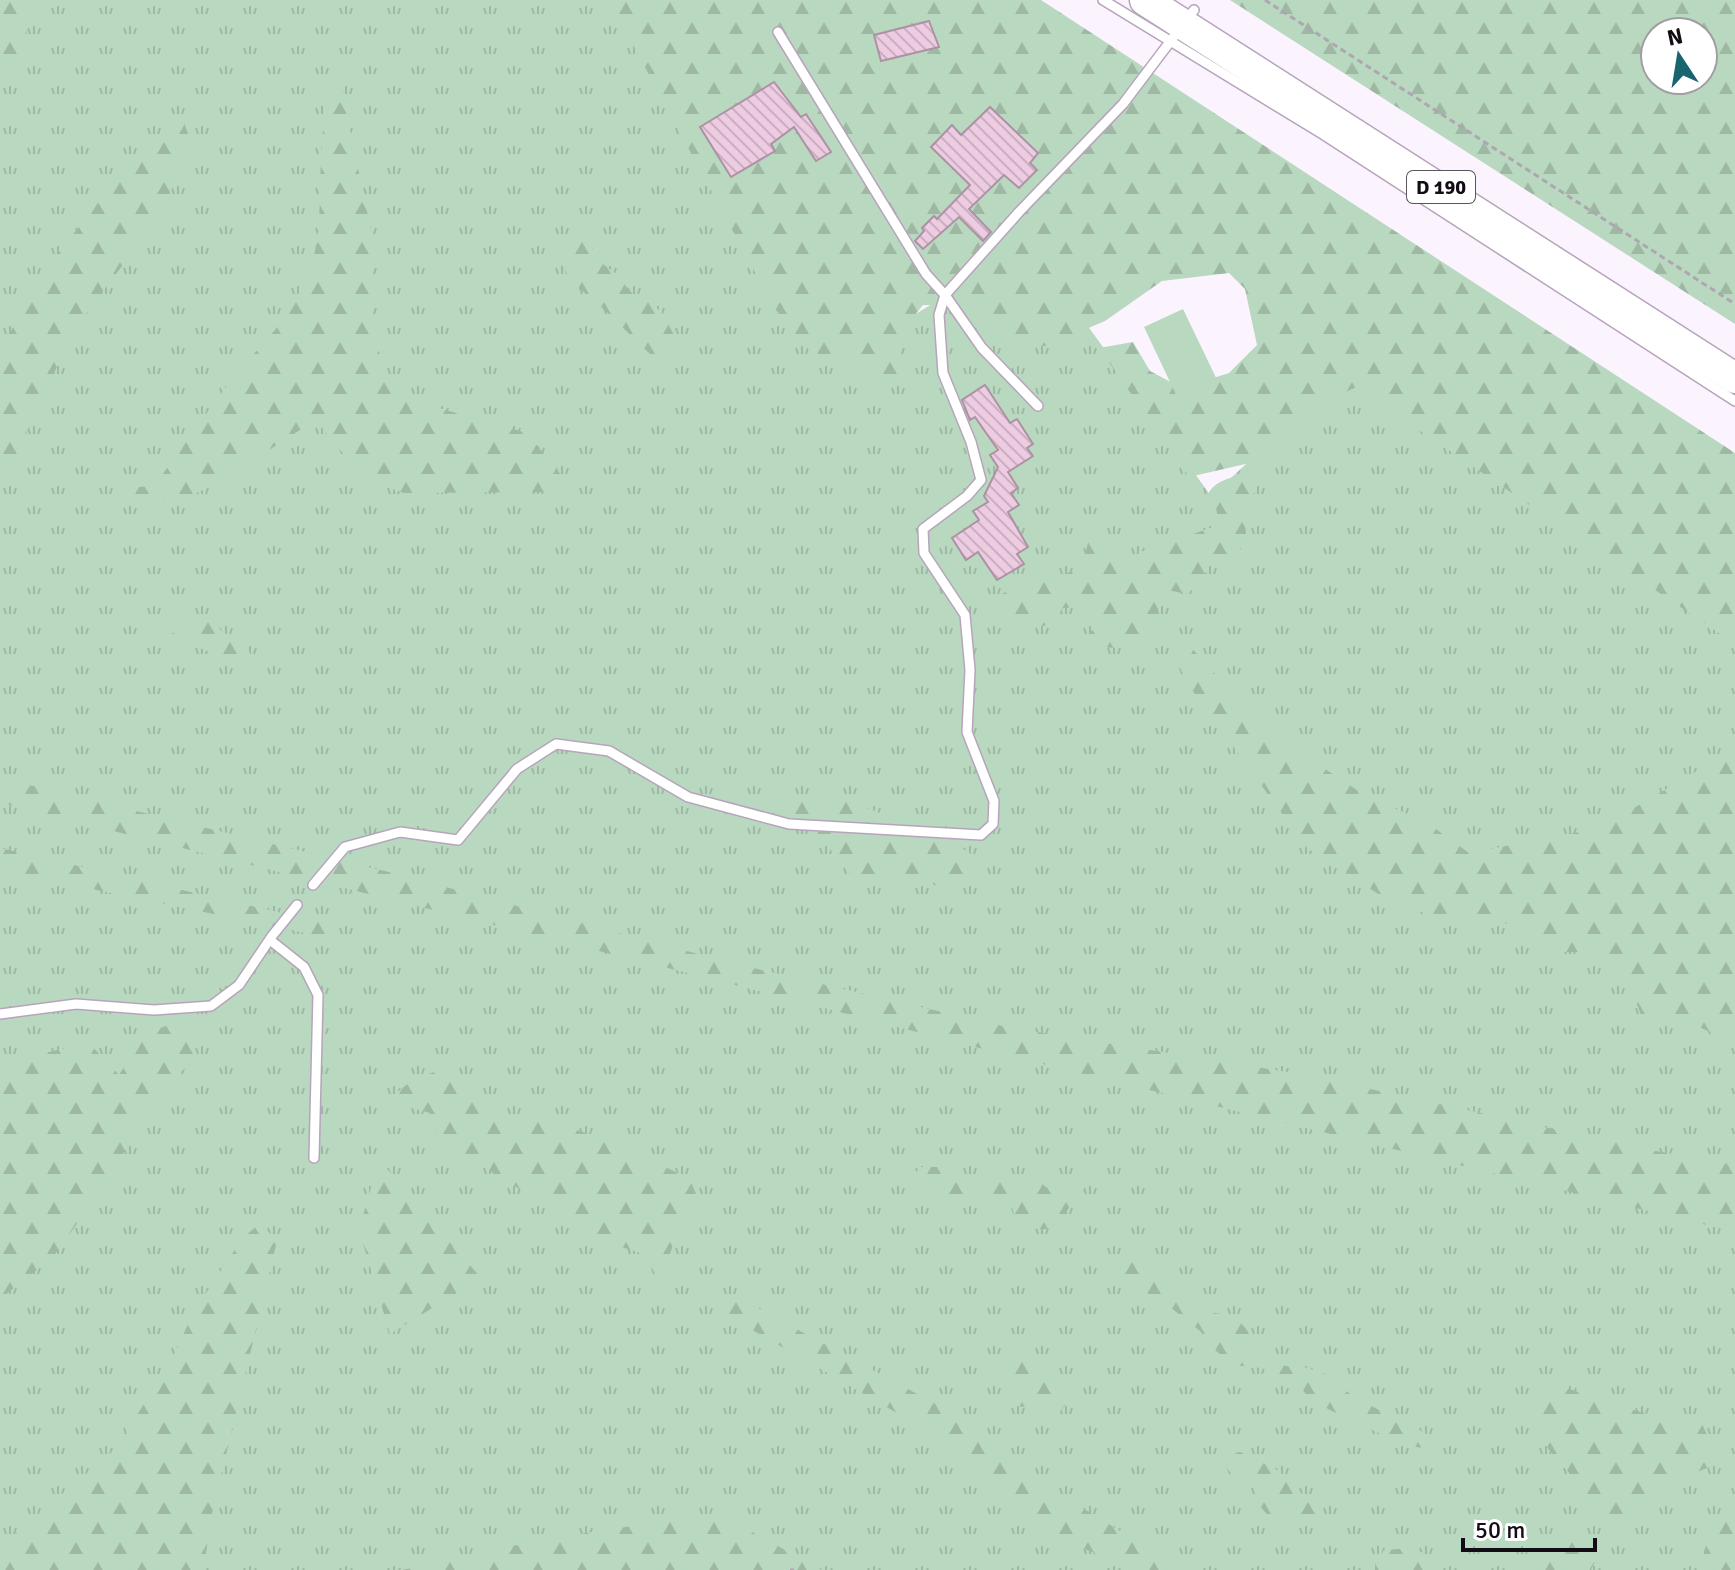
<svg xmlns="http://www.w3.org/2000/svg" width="1735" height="1570" font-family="Signika,sans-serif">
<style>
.grass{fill:url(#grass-tufts)}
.forest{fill:url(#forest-firs);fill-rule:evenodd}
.park{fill:#b9d8c0}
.building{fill:url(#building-back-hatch);stroke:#ac92a3;stroke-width:2}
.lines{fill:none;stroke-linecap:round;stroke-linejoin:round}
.service-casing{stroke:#b7a4bc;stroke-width:12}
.primary-casing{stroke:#b7a4bc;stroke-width:33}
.path{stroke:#aea6b0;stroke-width:3;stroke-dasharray:6 4;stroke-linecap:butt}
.service{stroke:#fff;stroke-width:9}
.primary{stroke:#fff;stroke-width:30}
.labels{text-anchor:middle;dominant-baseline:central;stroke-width:6;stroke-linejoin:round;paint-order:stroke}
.shield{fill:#fff;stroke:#5a555b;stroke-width:2}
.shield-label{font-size:20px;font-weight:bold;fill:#130c15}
</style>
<defs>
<pattern id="grass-tufts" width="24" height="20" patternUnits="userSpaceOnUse" patternTransform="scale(2)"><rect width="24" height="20" fill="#b9d8c0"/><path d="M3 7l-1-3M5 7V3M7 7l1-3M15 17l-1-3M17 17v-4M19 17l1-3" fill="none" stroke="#9eb8a4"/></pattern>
<pattern id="forest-firs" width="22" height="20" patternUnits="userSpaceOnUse" patternTransform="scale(2)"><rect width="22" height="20" fill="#b9d8c0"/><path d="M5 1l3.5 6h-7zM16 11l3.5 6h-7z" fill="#9eb8a4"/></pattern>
<pattern id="building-back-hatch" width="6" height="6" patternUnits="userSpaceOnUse" patternTransform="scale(2)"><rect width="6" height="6" fill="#edcce2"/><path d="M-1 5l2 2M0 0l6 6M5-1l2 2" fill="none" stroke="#caaec1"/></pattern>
</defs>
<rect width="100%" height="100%" fill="#fbf3fd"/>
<!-- grass -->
<path class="grass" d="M0,0H619L868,343L1029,245L1211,496L1353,367L1735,613V1570H0Z"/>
<!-- forest -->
<g class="forest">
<path d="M0,0H37L15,69L0,82Z"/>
<path d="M609,0H1041L1735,453V644L1373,399L1367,383L1335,396L1267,459L1189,477L1099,348L1133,342L1150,371L1182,388L1229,373L1257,345L1245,289L1229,273L1162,281L1105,321L1046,346L998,342L965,306L923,305C905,328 891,336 904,366L895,379L884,380L874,374L864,381L854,382L851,358C840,355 829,357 819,354C799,348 785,321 773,306Z"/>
<path d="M1230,0H1735V324ZM1655,32H1703V80H1655Z"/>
<path d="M339,77L373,240L370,298L383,374L421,403L527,433L566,481L548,492L404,493L365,480L316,421C267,447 225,488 170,502C154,506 131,500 114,499L122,488L154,486L231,380L275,330L311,274L319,227L321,152L325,109Z"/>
<path d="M181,114L191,142L161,214L74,330L0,490V350L48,266L120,175Z"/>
<path d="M580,238L594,250L597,260L614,272L636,298L645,297L663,314L678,343L674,353L661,360L649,353L593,299L571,282L560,262V253Z"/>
<path d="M1238,476L1251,478L1257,487L1245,511L1246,537L1239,544L1241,552L1238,559L1224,562L1213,560L1198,586L1186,594L1168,590C1150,609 1161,612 1164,634C1143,647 1115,653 1091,643L1090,632L1096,627L1098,620L1086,607L1063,608C1057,620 1052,625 1038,627L1033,624L1014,632L994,618V605L1000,595L1035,577L1060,576L1080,568C1087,553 1087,538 1097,524L1120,559L1219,525L1215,502H1204C1211,484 1221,480 1238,476Z"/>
<path d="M198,615L209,616C213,619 215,624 218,627C229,640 247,637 252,659L248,666L202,649L170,631L169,622L176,616L184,621L188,617Z"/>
<path d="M1175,639L1188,644L1266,730L1366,796L1426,822L1469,853L1600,828L1726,754L1735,743V1040L1714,1034L1693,1024L1673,1025L1657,1017L1641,1015L1621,962L1600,952H1557L1517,924L1446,922L1383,897L1307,848L1187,683L1170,646Z"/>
<path d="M0,778L393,873L732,963L1011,1028L1306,1075L1650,1150L1735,1165V1232L1026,1060L704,977L0,803Z"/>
<path d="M805,795L841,798L950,840L984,863L947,891L924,880L854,879L807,820L769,812L772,803Z"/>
<path d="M0,848L325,923L330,938L0,870Z"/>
<path d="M184,1020L196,1057L152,1101L111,1176L53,1257L0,1299V1063L89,1043L119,1075L145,1033Z"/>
<path d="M449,1067L508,1123L537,1116L608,1141L689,1178L701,1205L681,1221L668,1260L680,1278L658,1279L644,1254L595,1239L541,1202L439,1140L430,1113L386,1101L414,1079Z"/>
<path d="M381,1162L481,1278L390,1334L359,1230L377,1166Z"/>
<path d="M921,1167H939L973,1183L1016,1176L1038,1180L1046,1187L1061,1180L1086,1176L1084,1190C1054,1218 1069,1237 1017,1226L1011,1204L980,1199L965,1206C945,1198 923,1194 915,1173Z"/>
<path d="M260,1223L277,1241L210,1522L204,1570H0V1547L113,1451L169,1366L194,1311L242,1239Z"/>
<path d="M1129,1259L1151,1263L1160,1275L1208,1312L1234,1316L1250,1333L1256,1354L1285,1366L1304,1367L1324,1373L1355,1398L1418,1429L1432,1438L1436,1450L1404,1445L1330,1410L1310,1399L1295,1381L1262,1368L1234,1365L1216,1351L1200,1331L1170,1307L1130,1283H1112L1105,1279L1106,1269L1114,1261Z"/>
<path d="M739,1298L971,1423L1002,1459L1184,1570H1146L1075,1546L962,1466L956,1447L728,1316L729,1303Z"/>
<path d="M1023,1343C1044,1357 1059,1379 1065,1405C1059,1414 1054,1418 1042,1415L1038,1409L1018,1406L1005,1384L1009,1351Z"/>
<path d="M1560,1386L1643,1413L1701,1422L1720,1463L1694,1473L1635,1514L1597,1522C1592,1511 1587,1499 1581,1488C1559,1454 1504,1424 1560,1386Z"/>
<path d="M1240,1452L1279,1471L1293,1488L1309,1498L1316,1514L1313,1525L1302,1523L1291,1511L1287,1518L1272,1519C1260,1508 1256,1501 1253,1485C1237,1478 1224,1475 1226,1455Z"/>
<path d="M717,1513L822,1570H402L541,1540Z"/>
<path d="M1735,1515V1570H1704C1699,1545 1714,1528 1735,1515Z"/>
<path d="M1576,1538L1598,1556L1591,1570H1535L1553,1550Z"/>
<path d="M1409,1546L1423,1553L1426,1570H1375V1562L1384,1550L1399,1549Z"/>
</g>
<!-- park -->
<path class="park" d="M1183,309L1219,384L1180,403L1144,327Z"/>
<!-- building -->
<g class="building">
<path d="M929,21L939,47L881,61L874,35Z"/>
<path d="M774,82L801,117L806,114L831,152L816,161L794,127L771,144L775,151L731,177L700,127Z"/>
<path d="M990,107L1038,153L1030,163L1037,170L1019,188L1004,175L969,209L991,232L983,241L959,217L923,249L915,241L924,231L922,228L934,216L937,219L970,185L931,147L952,125L961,135Z"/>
<path d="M985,385L1010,423L1017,419L1033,444L1027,448L1033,456L1008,472L1018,488L1011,493L1019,505L1008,512L1028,547L1017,554L1024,564L997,580L978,552L966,560L952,538L979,520L973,511L988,502L984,496L998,467L990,455L998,450L975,417L970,420L962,400Z"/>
</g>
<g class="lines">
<!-- service casing -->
<g class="service-casing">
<g id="service">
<path d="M1103,0L1324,135L1735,401"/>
<path d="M778,32L926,274L945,295L982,348L1038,406"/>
<path d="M313,885L345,847L400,832L458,840L517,769L556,744L609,751L688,797L789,824L981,835L993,824L994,801L967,732L970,670L965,615L924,553L923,529L967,496L981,480L971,442L943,373L939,315L945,295L1019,212L1123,104L1194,10"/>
<path d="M270,940L304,967L318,995L314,1158"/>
<path d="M0,1014L76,1004L154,1010L211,1006L239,985L272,936L297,905"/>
</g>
</g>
<!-- primary casing -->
<g class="primary-casing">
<path id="primary" d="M1145,0L1735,378"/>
</g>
<!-- path -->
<g class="path">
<path d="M1265,0L1735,304"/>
<path d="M790,1570H794"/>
</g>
<!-- service -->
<use href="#service" class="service"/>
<!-- primary -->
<use href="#primary" class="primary"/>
</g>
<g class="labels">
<!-- shield labels -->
<rect class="shield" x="1407" y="171" width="68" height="32" rx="6"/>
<g class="shield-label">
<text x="1441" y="187">D 190</text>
</g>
</g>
<!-- north arrow -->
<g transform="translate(1679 56) rotate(348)"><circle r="38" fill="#ffffff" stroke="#a19ea1" stroke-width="2"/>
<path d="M0-6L14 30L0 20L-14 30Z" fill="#18646f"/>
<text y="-12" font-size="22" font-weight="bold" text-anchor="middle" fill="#130c15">N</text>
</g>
<!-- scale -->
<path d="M1463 1538v12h132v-12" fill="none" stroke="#130c15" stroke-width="4"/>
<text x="1475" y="1538" font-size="24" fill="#130c15" stroke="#ffffff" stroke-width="6" paint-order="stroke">50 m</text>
</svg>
